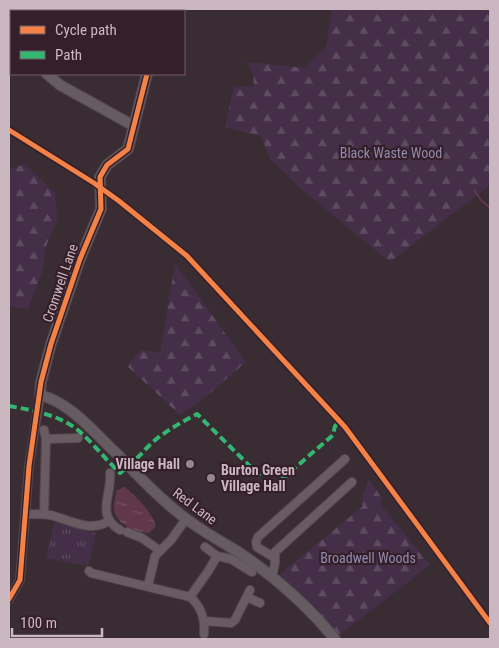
<svg xmlns="http://www.w3.org/2000/svg" width="499" height="648" font-family="'Roboto Condensed',sans-serif">
<style>
.forest{fill:url(#forest-firs)}
.park{fill:url(#park-tufts)}
.water{fill:url(#water-ripples)}
.lines{fill:none;stroke-linecap:round;stroke-linejoin:round}
.stream{stroke:#61374c;stroke-width:2}
.street-casing{stroke:#53484d;stroke-width:10}
.secondary-casing{stroke:#53484d;stroke-width:12}
.street{stroke:#685c62;stroke-width:8}
.secondary{stroke:#665b60;stroke-width:10}
.quiet{stroke:#33b770;stroke-width:4;stroke-dasharray:8 4;stroke-linecap:butt}
.cycleway-casing{stroke:#351f2a;stroke-width:8}
.cycleway{stroke:#f48246;stroke-width:5}
.poi-dot{fill:#98868f;stroke:#351f2a;stroke-width:2}
.labels{text-anchor:middle;dominant-baseline:central;stroke-width:4.5;stroke-linejoin:round;paint-order:stroke}
.park-label{font-size:14px;fill:#918baf;stroke:#351f2a}
.street-label{font-size:14px;fill:#cbb7c0;stroke:#351f2a}
.poi-label{font-size:14px;font-weight:bold;fill:#cbb7c0;stroke:#351f2a;text-anchor:end}
</style>
<defs>
<pattern id="forest-firs" width="22" height="20" patternUnits="userSpaceOnUse" patternTransform="scale(1.25)"><rect width="22" height="20" fill="#452f48"/><path d="M5 1l3.5 6h-7zM16 11l3.5 6h-7z" fill="#5e4b61"/></pattern>
<pattern id="park-tufts" width="24" height="20" patternUnits="userSpaceOnUse" patternTransform="scale(1.25)"><rect width="24" height="20" fill="#452f48"/><path d="M3 7l-1-3M5 7V3M7 7l1-3M15 17l-1-3M17 17v-4M19 17l1-3" fill="none" stroke="#5e4b61"/></pattern>
<pattern id="water-ripples" width="26" height="14" patternUnits="userSpaceOnUse" patternTransform="scale(1.25)"><rect width="26" height="14" fill="#61374c"/><path d="M2 4q2-2 4 0t4 0M15 11q2-2 4 0t4 0" fill="none" stroke="#765264"/></pattern>
</defs>
<rect width="100%" height="100%" fill="#3a2c33"/>
<!-- forest -->
<g class="forest">
<path d="M332,9H490V185L390,262L300,188L270,159L261,136L225,127L234,86L254,87L253,73L246,62L305,68L326,47Z"/>
<path d="M25,164L55,193L57,219L45,249L44,267L28,309L9,306V170Z"/>
<path d="M175,264L246,362L203,399L180,415L127,366L141,350L160,353Z"/>
<path d="M369,479L381,497V505L430,565L339,635L280,574L362,507L363,495Z"/>
</g>
<!-- park -->
<path class="park" d="M54,522L96,533L88,566L46,558Z"/>
<!-- water -->
<path class="water" d="M124,487C134,493 154,515 156,526L149,533C135,532 115,524 114,508C113,503 116,497 116,491Z"/>
<g class="lines">
<!-- stream -->
<path class="stream" d="M474,190L481,200L490,208"/>
<!-- street casing -->
<g class="street-casing">
<g id="street">
<path d="M44,430L46,439L44,514"/>
<path d="M46,439L78,438"/>
<path d="M110,473C112,496 95,515 120,530"/>
<path d="M26,514C34,514 43,514 50,515C71,520 89,533 109,521"/>
<path d="M127,532L142,538L159,550"/>
<path d="M205,547L217,556L231,559L252,572"/>
<path d="M275,558L257,547L256,542L258,537L345,459"/>
<path d="M89,571L91,573L190,597C202,607 205,619 204,634"/>
<path d="M272,577L275,563V552L352,482"/>
<path d="M148,586L155,556L171,540L186,519"/>
<path d="M190,597L209,570L217,556"/>
<path d="M247,597L260,603"/>
<path d="M9,599L20,580L29,466L40,395"/>
<path d="M204,621L231,623L235,620L250,590"/>
</g>
</g>
<!-- secondary casing -->
<g class="secondary-casing">
<g id="secondary">
<path d="M163,11V9"/>
<path d="M9,24L11,27"/>
<path d="M47,74L60,85L134,126"/>
<path d="M147,74L128,149L107,165L100,177L101,209L80,259L51,344L41,382L40,395C69,402 93,431 114,451C139,476 163,503 192,523C207,534 224,543 240,553C275,577 308,606 335,639"/>
</g>
</g>
<!-- street -->
<use href="#street" class="street"/>
<!-- secondary -->
<use href="#secondary" class="secondary"/>
<!-- quiet -->
<path class="quiet" d="M9,406C32,410 60,415 79,431C93,443 106,460 120,473C133,464 142,452 154,441C167,430 182,422 197,414L271,487L274,486L333,435L335,426L340,422"/>
<!-- cycleway casing -->
<g class="cycleway-casing">
<g id="cycleway">
<path d="M9,130L94,183L119,201L187,256L345,427L490,623"/>
<path d="M9,599L20,580L29,466L41,382L51,344L80,259L101,209L100,177L107,165L128,149L147,74"/>
</g>
</g>
<!-- cycleway -->
<use href="#cycleway" class="cycleway"/>
</g>
<!-- markers -->
<g class="poi-dot">
<circle cx="190" cy="464" r="5"/>
<circle cx="211" cy="478" r="5"/>
</g>
<g class="labels">
<!-- park labels -->
<g class="park-label">
<text x="391" y="153">Black Waste Wood</text>
<text x="368" y="558">Broadwell Woods</text>
</g>
<!-- street labels -->
<g class="street-label">
<text transform="translate(60 283) rotate(-71)">Cromwell Lane</text>
<text transform="translate(195 506) rotate(37)">Red Lane</text>
</g>
<!-- poi labels -->
<g class="poi-label">
<text x="180" y="464">Village Hall</text>
<text x="221" y="470" text-anchor="start">Burton Green<tspan x="221" dy="16">Village Hall</tspan></text>
</g>
</g>
<!-- border -->
<rect width="499" height="648" fill="none" stroke="#cbb7c0" stroke-width="20"/>
<!-- legend -->
<rect x="10" y="10" width="175" height="65" fill="#351f2a" stroke="#715c66"/>
<rect x="20" y="26" width="25" height="8" fill="#f48246" stroke="#715c66"/>
<text x="55" y="35" font-size="15" fill="#cbb7c0">Cycle path</text>
<rect x="20" y="51" width="25" height="8" fill="#33b770" stroke="#715c66"/>
<text x="55" y="60" font-size="15" fill="#cbb7c0">Path</text>
<!-- scale -->
<path d="M12 628v8h90v-8" fill="none" stroke="#cbb7c0" stroke-width="2.5"/>
<text x="20" y="628" font-size="15" fill="#cbb7c0" stroke="#351f2a" stroke-width="4" paint-order="stroke">100 m</text>
</svg>
